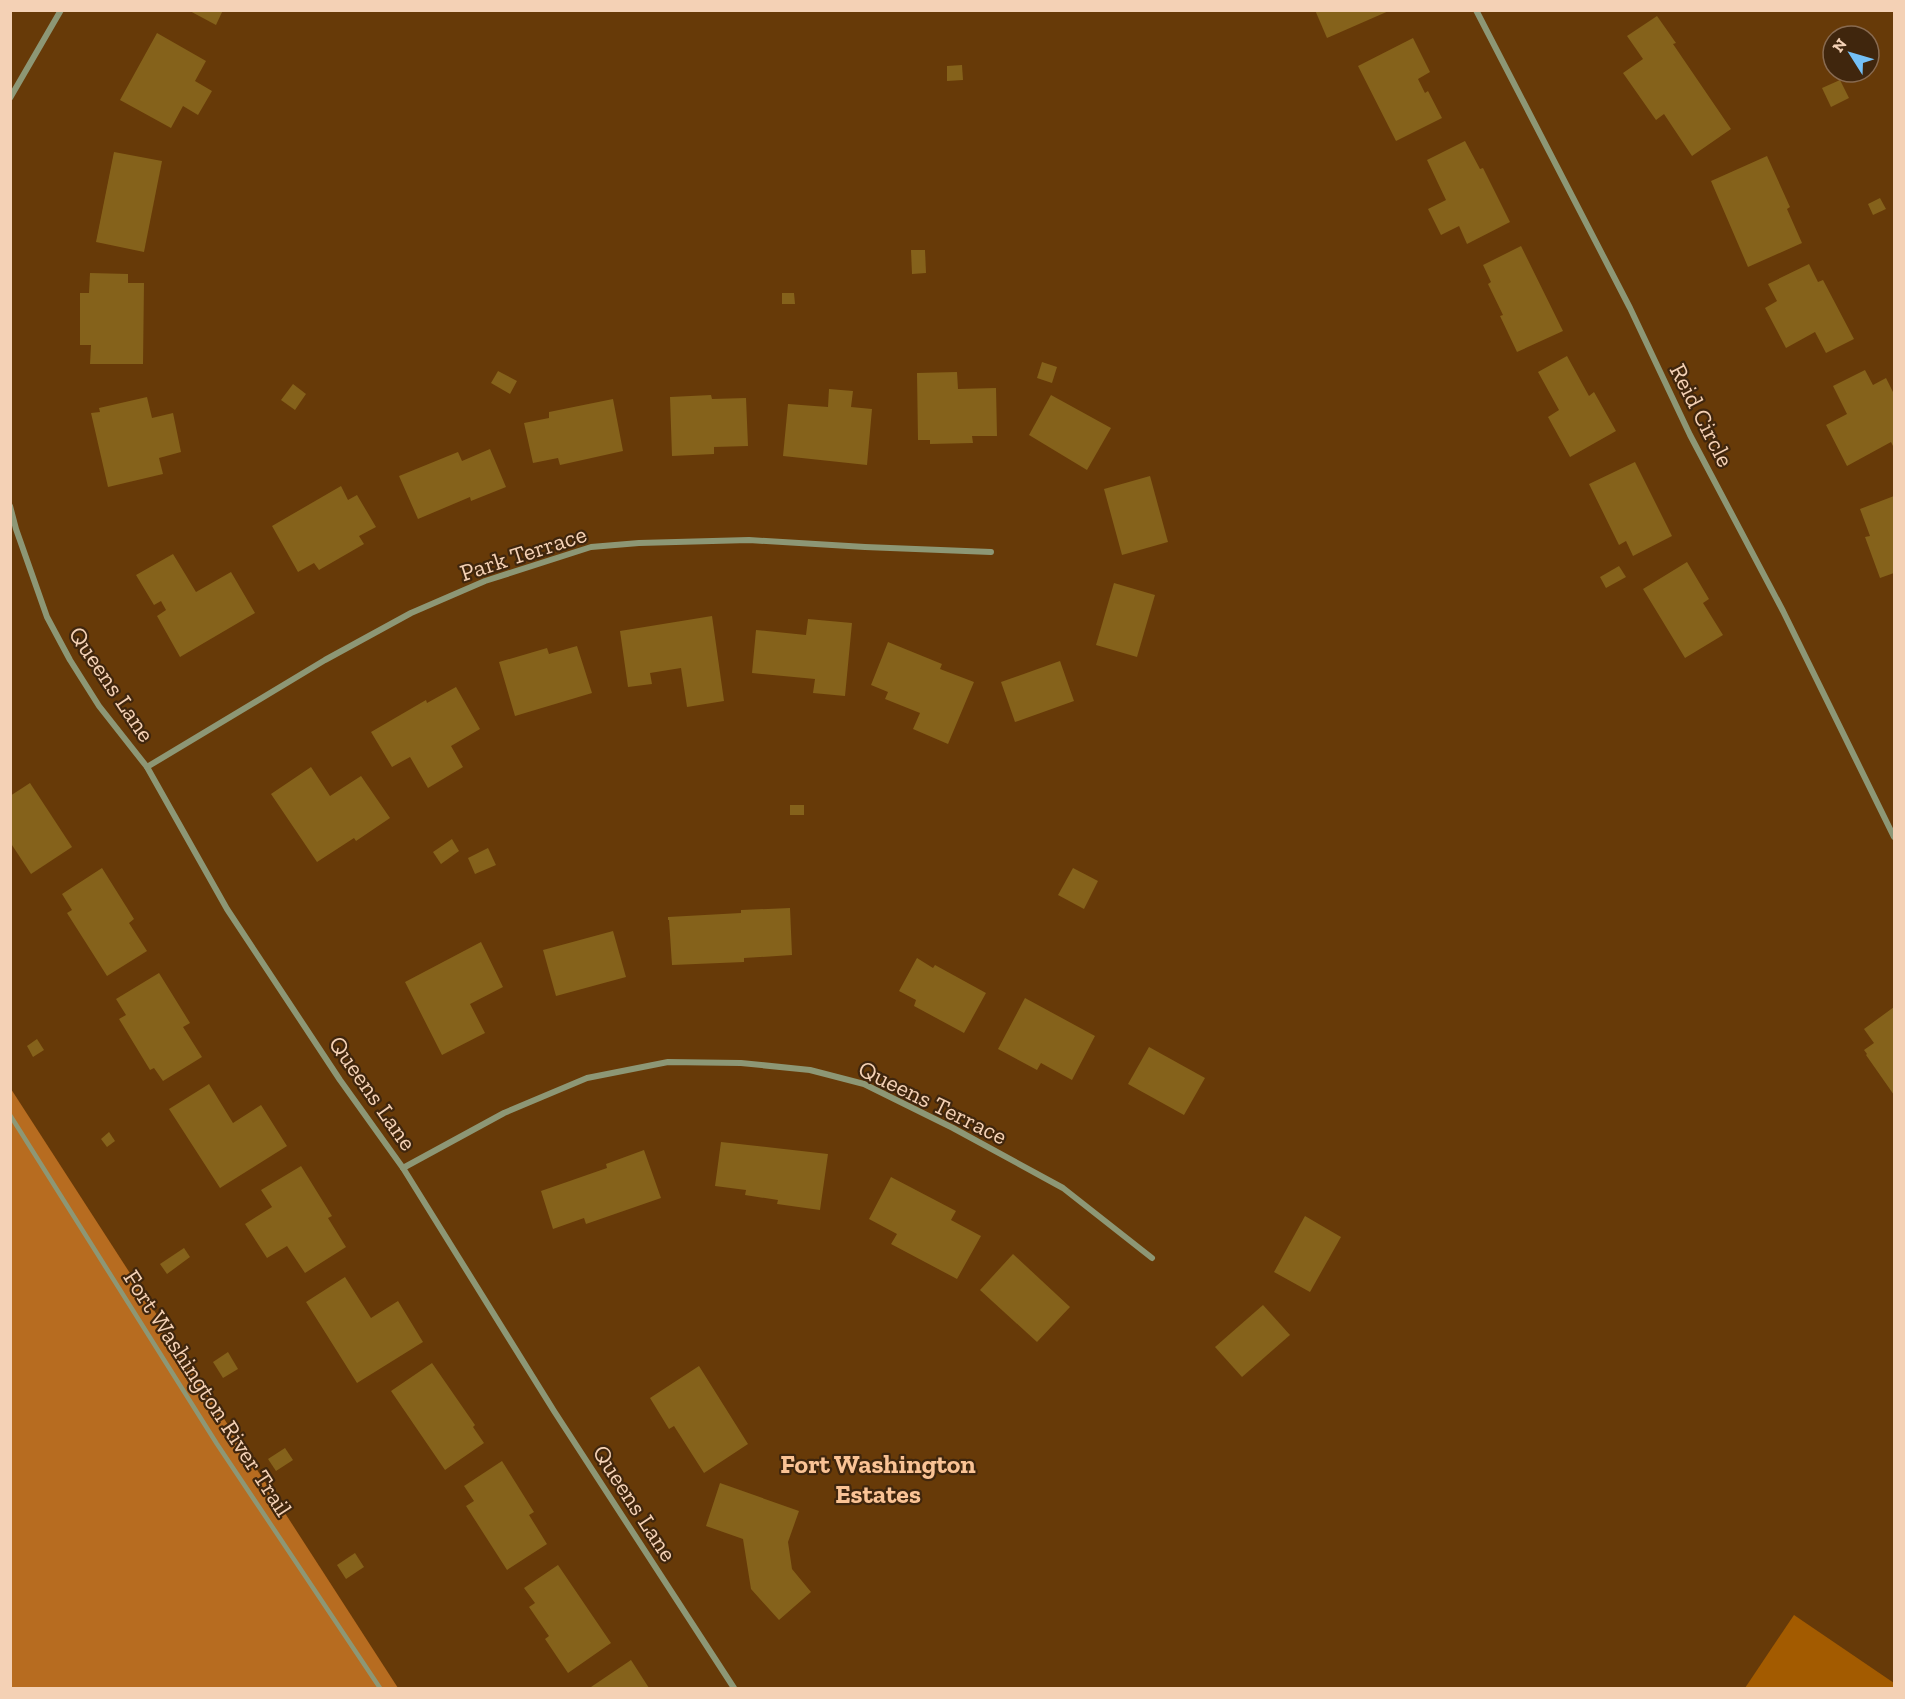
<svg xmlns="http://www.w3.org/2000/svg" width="1905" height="1699" font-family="'Zilla Slab',serif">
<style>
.green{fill:#a35b00}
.forest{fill:#b76c20}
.building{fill:#85621b}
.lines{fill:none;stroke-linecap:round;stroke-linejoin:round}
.service{stroke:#8d9775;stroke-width:4.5}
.minor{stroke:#8d9775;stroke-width:6}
.labels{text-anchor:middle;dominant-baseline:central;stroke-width:4.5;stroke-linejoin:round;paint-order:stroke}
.street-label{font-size:24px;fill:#f4d1b5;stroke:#40260d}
.neighbourhood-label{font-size:26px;font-weight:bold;fill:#fac395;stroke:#40260d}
</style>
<rect width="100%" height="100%" fill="#673a08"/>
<!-- green -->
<path class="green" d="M1794,1615L1894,1683V1688H1745Z"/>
<!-- forest -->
<path class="forest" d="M11,1089L398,1688H11Z"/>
<!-- building -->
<g class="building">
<path d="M188,10H223L216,25Z"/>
<path d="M1315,10H1391L1327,38Z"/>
<path d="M1657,16L1676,43L1673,44L1731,129L1692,156L1664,114L1656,120L1623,73L1643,59L1627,36Z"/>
<path d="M157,33L206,61L195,81L212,91L198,115L183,106L171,128L120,100Z"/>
<path d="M1413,38L1430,72L1418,79L1425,93L1428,91L1442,118L1396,141L1358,66Z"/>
<path d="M962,65L963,80L947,81V66Z"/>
<path d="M1840,80L1849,98L1831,107L1822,88Z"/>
<path d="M1465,141L1480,169L1483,168L1510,222L1467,244L1459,226L1441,235L1428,209L1446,200L1427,160Z"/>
<path d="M114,152L162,161L144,252L96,242Z"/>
<path d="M1767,156L1790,207L1787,209L1802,243L1748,267L1711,181Z"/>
<path d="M1880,198L1886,209L1873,215L1868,204Z"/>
<path d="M1521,246L1563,331L1517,352L1500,316L1503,315L1488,284L1491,282L1483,265Z"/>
<path d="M911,250H925L926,273L912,274Z"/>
<path d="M1809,264L1818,282L1823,280L1854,339L1826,353L1815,332L1786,348L1765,308L1777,301L1768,284Z"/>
<path d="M90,273L128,274V283H144L143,364H90L91,345H80V293H89Z"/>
<path d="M782,293H794L795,304H782Z"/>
<path d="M1567,356L1589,396L1594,392L1616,431L1570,457L1548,417L1559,410L1538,372Z"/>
<path d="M1042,362L1057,367L1052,383L1037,378Z"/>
<path d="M1865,370L1873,385L1886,378L1894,394V448L1891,442L1847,466L1826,425L1847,414L1833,386Z"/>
<path d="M498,371L517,381L510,394L491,383Z"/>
<path d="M957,372L958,389L996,388L997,436H972L973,443L930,444V440H918L917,373Z"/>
<path d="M293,384L306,394L295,410L281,400Z"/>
<path d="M829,389L853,391L851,407L872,409L867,465L783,456L788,404L828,407Z"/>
<path d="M711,395L712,399L746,398L748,446L714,447V454L672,456L670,397Z"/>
<path d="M1051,395L1111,428L1087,470L1029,435Z"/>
<path d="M147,397L152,418L173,413L181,452L159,458L163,474L108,487L91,413L100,412L99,408Z"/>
<path d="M613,399L623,451L560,465L558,458L533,463L524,423L549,418V412Z"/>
<path d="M490,449L506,487L471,501L470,497L418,519L399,476L458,452L462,461Z"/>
<path d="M1635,462L1672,536L1633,556L1626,541L1619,545L1589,484Z"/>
<path d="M1150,476L1168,542L1122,555L1104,489Z"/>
<path d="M341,486L348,500L357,495L376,527L359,536L364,544L319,570L314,563L298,572L272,526Z"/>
<path d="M1894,496V573L1880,578L1865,537L1870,536L1860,509Z"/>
<path d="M173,554L196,592L231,572L255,613L180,657L157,616L166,610L161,601L154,605L136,575Z"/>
<path d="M1687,562L1709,599L1703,603L1723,635L1685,658L1643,589Z"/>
<path d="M1619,566L1626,577L1606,588L1600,577Z"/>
<path d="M1114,583L1155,595L1137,657L1096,645Z"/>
<path d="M712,616L724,701L687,707L681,668L650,673L652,684L628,687L620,631Z"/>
<path d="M808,619L852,623L845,696L813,693L815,679L752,673L756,630L806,635Z"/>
<path d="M888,642L942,664L940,669L974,682L948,744L913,729L920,713L885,699L888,692L871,685Z"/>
<path d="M577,646L592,693L515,716L499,662L547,648L549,654Z"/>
<path d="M1060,661L1074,701L1015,722L1001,682Z"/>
<path d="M456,687L480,729L451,746L463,767L428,788L410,757L392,767L371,732L426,700L427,703Z"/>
<path d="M311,767L330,796L361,776L390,818L356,841L354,838L317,862L271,794Z"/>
<path d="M30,783L72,847L31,874L10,842V796Z"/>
<rect x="790" y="805" width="14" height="10"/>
<path d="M452,839L459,851L441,864L433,852Z"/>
<path d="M488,848L496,865L475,874L468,858Z"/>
<path d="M102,868L134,919L129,923L147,951L107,976L67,913L72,910L62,894Z"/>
<path d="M1073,868L1098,881L1084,909L1058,895Z"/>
<path d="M790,908L792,955L744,958V962L672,965L669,920H668V917L741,913V910Z"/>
<path d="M613,931L626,977L556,996L543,950Z"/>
<path d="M481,942L503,987L470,1004L485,1033L442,1055L405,982Z"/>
<path d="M917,958L933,968L935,965L986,993L964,1033L914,1006L916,1000L899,991Z"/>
<path d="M159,973L190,1023L183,1027L202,1057L163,1081L154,1068L150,1070L119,1019L126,1015L116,999Z"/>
<path d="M1025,998L1095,1036L1072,1080L1041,1063L1037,1070L998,1049Z"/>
<path d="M1894,1007V1095L1866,1055L1867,1054L1864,1050L1874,1043L1864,1029Z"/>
<path d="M37,1039L44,1050L33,1057L27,1046Z"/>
<path d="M1149,1047L1205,1078L1184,1115L1128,1084Z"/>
<path d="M209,1084L233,1123L261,1105L287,1146L220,1188L169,1109Z"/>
<path d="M109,1132L115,1141L107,1147L101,1139Z"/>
<path d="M721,1142L828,1154L820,1210L777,1204L778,1200L745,1195L746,1190L715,1186Z"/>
<path d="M644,1150L661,1198L586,1224L584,1218L553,1229L541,1191L607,1168L606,1164Z"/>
<path d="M301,1166L332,1216L328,1218L346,1247L305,1273L287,1246L267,1258L245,1224L272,1207L261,1190Z"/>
<path d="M891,1177L956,1211L951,1220L981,1236L957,1279L891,1244L897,1234L869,1219Z"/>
<path d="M1305,1216L1341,1237L1310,1292L1274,1272Z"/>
<path d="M184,1248L190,1257L167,1274L160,1264Z"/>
<path d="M1013,1254L1070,1307L1037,1342L980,1290Z"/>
<path d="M345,1277L371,1318L398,1301L423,1342L357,1383L306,1302Z"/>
<path d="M1263,1305L1290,1335L1242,1377L1215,1347Z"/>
<path d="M228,1352L238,1369L223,1378L213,1362Z"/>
<path d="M432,1363L475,1425L473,1427L484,1443L445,1470L391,1391Z"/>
<path d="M699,1366L748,1444L704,1473L674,1426L669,1429L650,1398Z"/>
<path d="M285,1448L293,1460L276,1471L268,1459Z"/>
<path d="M502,1461L534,1512L529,1515L547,1544L507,1570L466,1506L474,1501L464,1486Z"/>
<path d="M720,1483L799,1511L788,1542L792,1569L811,1592L779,1620L751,1589L743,1539L706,1526Z"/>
<path d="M355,1553L364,1567L346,1579L337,1565Z"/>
<path d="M558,1565L611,1643L568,1673L545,1639L549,1636L529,1607L535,1603L524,1588Z"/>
<path d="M631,1660L649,1688H592L591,1687Z"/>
</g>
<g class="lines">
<!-- service -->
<path class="service" d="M10,1115L217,1444L380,1688"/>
<!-- minor -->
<g class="minor">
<path d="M1476,10L1630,308L1690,435L1783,611L1894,837"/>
<path d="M10,98L61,10"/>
<path d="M10,506L16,529L47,617L70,660L99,706L147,767L227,909L340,1080L403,1168L554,1411L734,1688"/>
<path d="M147,767L325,660L411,613L485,581L591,547L639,543L749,540L865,547L991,552"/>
<path d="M403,1168L504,1113L587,1078L668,1062L741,1063L810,1070L864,1084L953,1128L1063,1188L1152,1258"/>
</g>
</g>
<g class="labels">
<!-- street labels -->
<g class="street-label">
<text transform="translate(1702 415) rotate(63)">Reid Circle</text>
<text transform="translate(523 553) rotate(-18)">Park Terrace</text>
<text transform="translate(112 684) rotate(56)">Queens Lane</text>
<text transform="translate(373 1093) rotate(55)">Queens Lane</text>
<text transform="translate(933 1102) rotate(26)">Queens Terrace</text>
<text transform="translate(208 1393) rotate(57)">Fort Washington River Trail</text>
<text transform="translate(635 1503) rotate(57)">Queens Lane</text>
</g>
<!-- neighbourhood labels -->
<g class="neighbourhood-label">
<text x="878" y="1464">Fort Washington<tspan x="878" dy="30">Estates</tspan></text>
</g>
</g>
<!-- border -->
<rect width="1905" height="1699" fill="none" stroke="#f4d1b5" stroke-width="24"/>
<!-- north arrow -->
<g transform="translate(1851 54) rotate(307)"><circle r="28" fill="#40260d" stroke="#886a50" stroke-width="1.5"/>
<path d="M0-4.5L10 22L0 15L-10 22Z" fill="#74c0f6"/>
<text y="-9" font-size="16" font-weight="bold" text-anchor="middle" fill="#f4d1b5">N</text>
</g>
</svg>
